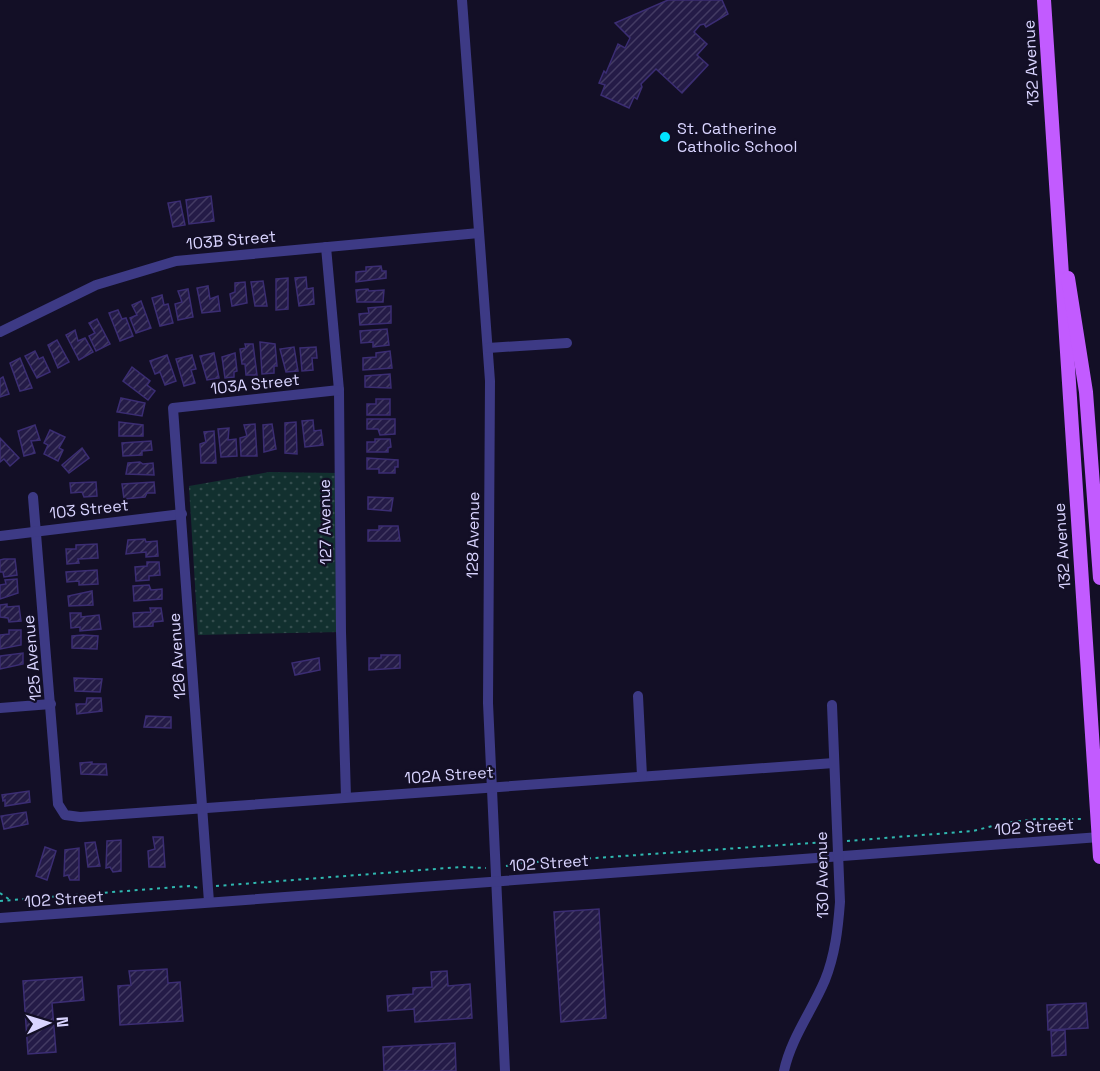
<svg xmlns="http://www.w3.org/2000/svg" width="1100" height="1071" font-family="'Space Grotesk',sans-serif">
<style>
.grass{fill:url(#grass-dots)}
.building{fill:url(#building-hatch);stroke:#3b2d73;stroke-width:1.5}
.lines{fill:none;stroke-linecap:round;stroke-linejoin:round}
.path{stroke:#2fb8b0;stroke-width:2;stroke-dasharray:3 4.5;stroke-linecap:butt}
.minor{stroke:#3d3a85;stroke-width:10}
.major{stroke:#c25bff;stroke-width:14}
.poi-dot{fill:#00e5ff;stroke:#130f26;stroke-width:2}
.labels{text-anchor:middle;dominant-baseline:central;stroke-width:4.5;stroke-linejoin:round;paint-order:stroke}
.street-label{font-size:16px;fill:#d9d4ff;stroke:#130f26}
.poi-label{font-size:16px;fill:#d9d4ff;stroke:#130f26;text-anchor:start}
</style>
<defs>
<pattern id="grass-dots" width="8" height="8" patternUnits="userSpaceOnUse" patternTransform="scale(1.5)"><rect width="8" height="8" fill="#12302f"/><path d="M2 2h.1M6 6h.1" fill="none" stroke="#344d4e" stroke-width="1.8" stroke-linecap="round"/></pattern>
<pattern id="building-hatch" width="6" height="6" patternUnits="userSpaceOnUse" patternTransform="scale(1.5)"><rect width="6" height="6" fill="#241b47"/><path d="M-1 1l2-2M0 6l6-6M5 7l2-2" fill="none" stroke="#433b63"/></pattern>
</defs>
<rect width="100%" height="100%" fill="#130f26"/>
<!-- grass -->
<path class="grass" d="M269,472L339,473L341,632L198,635L189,486Z"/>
<!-- building -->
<g class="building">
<path d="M668,0H722L728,14L706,27L704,24L700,25L694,32L707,44L697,55L708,65L682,93L656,69L641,84L642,87L637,99L634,97L629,108L601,95L605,85L599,83L604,71L606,73L618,44L625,48L630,38L615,23Z"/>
<path d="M211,196L214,221L189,224L186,200Z"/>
<path d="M180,201L185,225L173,227L168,203Z"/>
<path d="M381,266L382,271H386V278L356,282V272L366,271V267Z"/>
<path d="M306,277L307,289L313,288L314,304L299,306L295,278Z"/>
<path d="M288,278V309L276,310V279Z"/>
<path d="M263,281L267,306H255L251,282Z"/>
<path d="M245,282L247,303L232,306L230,294L235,292V283Z"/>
<path d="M208,286L210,299L218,296L220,311L202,313L197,288Z"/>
<path d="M188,289L193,317L178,320L175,304L182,302L178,291Z"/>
<path d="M368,289L369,291L384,290L383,302H357L356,290Z"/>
<path d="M162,295L164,305L168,304L173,323L160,326L152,298Z"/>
<path d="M141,301L151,328L136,333L130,318L137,315L132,305Z"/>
<path d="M391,306V323L360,325L359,314L369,313L368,308Z"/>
<path d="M118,310L122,319L126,318L133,336L120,341L109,313Z"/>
<path d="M97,319L110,344L96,351L89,336L95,333L89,323Z"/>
<path d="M387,329L389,345L373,347V342L361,343L360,331Z"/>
<path d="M75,330L78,341L85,338L93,352L79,360L66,335Z"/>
<path d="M57,340L69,362L58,368L48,345Z"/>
<path d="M260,342L275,344L277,366H274V373L262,374Z"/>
<path d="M245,344H253L257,375H246L245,364H242L240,349L246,348Z"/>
<path d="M294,347L298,371L286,372L280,349Z"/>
<path d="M316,347L317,358H312L313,370L302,371L300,348Z"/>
<path d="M35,351L39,359L43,357L50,372L37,378L25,356Z"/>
<path d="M390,351L392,368L363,370V358L376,357V353Z"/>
<path d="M214,353L219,378L207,380L200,356Z"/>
<path d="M235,353L237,371L234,372V377L225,378L222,357Z"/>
<path d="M167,355L176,381L165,385L160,372L155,374L150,361Z"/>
<path d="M192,355L196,369L191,370L195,383L184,386L176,359Z"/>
<path d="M20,358L32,388L20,391L10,363Z"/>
<path d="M132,367L150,381L147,385L155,391L148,400L123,381Z"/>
<path d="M390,374L391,388L365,387V376Z"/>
<path d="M3,377L9,394L0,397V379Z"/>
<path d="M121,398L145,403L142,416L117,412Z"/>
<path d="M376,399H390V415H367V404H376Z"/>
<path d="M367,419H395V434L380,435L378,429H367Z"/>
<path d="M313,420L314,431L321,430L323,445L305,447L302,421Z"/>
<path d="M119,422L143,425V436H119Z"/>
<path d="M296,422L297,454L285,453V423Z"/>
<path d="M255,424L257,456H241L240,438L247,436L244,425Z"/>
<path d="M272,424L276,449L264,452L263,425Z"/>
<path d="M35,425L40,440L31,441L35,453L24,456L18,431Z"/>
<path d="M229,428L228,440L236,439L237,456L221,457L218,429Z"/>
<path d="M50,430L65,437L59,448L63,450L58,461L44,454L48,445L44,443Z"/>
<path d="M214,431L216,463H201L200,444L206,442L204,432Z"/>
<path d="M0,438L19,458L10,466L4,459L0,462Z"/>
<path d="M375,439H390L391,447L388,448V452H367V442H375Z"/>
<path d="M151,441L152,450L142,451V455L123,456L122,443Z"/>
<path d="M82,448L89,458L69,473L62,465Z"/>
<path d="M367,458L398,460V467H395V473H379V469H367Z"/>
<path d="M140,462L143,464L153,463L154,475L126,474L128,463Z"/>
<path d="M96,482L97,496L84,497L82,492L71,493L70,483Z"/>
<path d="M154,482L155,493H147L145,497L124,499L122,484Z"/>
<path d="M368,497L393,498L391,511L368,509Z"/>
<path d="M379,526H398L400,541H368V530H379Z"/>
<path d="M145,539L146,542L157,541L158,556L146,557V552L126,554L128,540Z"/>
<path d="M97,544L98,558L78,559L79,563L67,564L66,549H76V545Z"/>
<path d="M4,559H15L17,575L4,577L3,572H0V560Z"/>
<path d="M147,562H159L160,575L149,576V580L136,581L135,567L147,566Z"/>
<path d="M97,570L98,584L79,585V581L67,582L66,572Z"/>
<path d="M17,579L18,593L0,599V585L6,584L5,580Z"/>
<path d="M149,585L151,590L162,589V599L134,601L133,586Z"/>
<path d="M92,591L93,605L69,606L68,596Z"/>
<path d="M7,604V607L19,606L21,621L9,622L8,618L0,617V605Z"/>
<path d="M150,608H161L163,621L153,622V626L134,627L133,613L151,612Z"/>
<path d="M70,613H81V617L99,615L101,629L80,631V627L71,628Z"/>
<path d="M9,630H21V645L0,649V635L9,634Z"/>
<path d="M83,635L98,636L97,649L72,648V636Z"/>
<path d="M23,653V664L0,669V656Z"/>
<path d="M381,655H400V668L369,670V658H381Z"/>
<path d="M319,658L320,670L295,675L292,663Z"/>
<path d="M74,678L102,679L100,692L75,691Z"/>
<path d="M87,698H101L102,711L77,714L76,704H86Z"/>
<path d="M146,716L171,717V728L144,727Z"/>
<path d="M92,762V764H106L107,775L81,774L80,763Z"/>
<path d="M29,791L30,802L5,806V800L3,801L2,795Z"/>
<path d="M26,812L28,824L4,829L1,816Z"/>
<path d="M153,837H163L165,867H149L148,851L155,849Z"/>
<path d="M121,840V871L113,872L110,867L106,868L107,841Z"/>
<path d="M95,842L100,866L88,867L85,843Z"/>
<path d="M45,847L56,851L47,880L36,876Z"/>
<path d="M79,848V880H70L68,875L64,876L65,850Z"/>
<path d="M599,909L606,1018L561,1022L554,912Z"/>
<path d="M167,969L168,983L180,982L183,1021L120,1025L118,986L131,985L129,971Z"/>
<path d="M447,971L448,986L470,984L472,1018L415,1022L414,1009L388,1011L387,996L413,994V988L432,987L431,972Z"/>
<path d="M82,977L84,1000L52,1003L56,1052L28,1054L23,981Z"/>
<path d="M1086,1003L1088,1028L1048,1030L1047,1005Z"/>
<path d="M1065,1030L1066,1055L1052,1056L1051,1031Z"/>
<path d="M455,1043L456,1071H384L383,1047Z"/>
</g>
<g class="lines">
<!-- path -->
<g class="path">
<path d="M847,841L973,831L1004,823L1036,819H1085"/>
<path d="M506,866L522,863L826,842"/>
<path d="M216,886L461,867L486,868"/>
<path d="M0,893L10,900"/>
<path d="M0,901L189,886L199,888"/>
</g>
<!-- minor -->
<g class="minor">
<path d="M462,0L490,381L488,703L505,1071"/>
<path d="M326,247L339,390L341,632L346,797"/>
<path d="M0,332L96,285L176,261L479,233"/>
<path d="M488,348L567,343"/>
<path d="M33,497L58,804L65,815L80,817L834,763"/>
<path d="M0,536L182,514"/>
<path d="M638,696L642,776"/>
<path d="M0,708L51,704"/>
<path d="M209,902L173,408L339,390"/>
<path d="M0,918L1100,837"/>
<path d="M784,1071C791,1038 812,1011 825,980C835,955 838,929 840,902L832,705"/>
</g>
<!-- major -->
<g class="major">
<path d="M1044,0L1100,857"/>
<path d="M1068,278L1086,392L1100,578"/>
</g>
</g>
<!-- markers -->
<circle class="poi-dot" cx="665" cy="137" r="6"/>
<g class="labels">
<!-- street labels -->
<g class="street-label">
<text transform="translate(1031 63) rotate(-93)">132 Avenue</text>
<text transform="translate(231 240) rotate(-5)">103B Street</text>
<text transform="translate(255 384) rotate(-6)">103A Street</text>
<text transform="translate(89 509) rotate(-6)">103 Street</text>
<text transform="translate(325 522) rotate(-91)">127 Avenue</text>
<text transform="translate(473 535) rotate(-89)">128 Avenue</text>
<text transform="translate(1062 546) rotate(-94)">132 Avenue</text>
<text transform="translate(177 656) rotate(-94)">126 Avenue</text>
<text transform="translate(32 658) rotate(-95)">125 Avenue</text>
<text transform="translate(449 775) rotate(-4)">102A Street</text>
<text transform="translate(1034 827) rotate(-4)">102 Street</text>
<text transform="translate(549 863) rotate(-4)">102 Street</text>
<text transform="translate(822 875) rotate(-91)">130 Avenue</text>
<text transform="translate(64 899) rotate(-4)">102 Street</text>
</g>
<!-- poi labels -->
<g class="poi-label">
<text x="677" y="128">St. Catherine<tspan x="677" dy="18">Catholic School</tspan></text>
</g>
</g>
<!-- north arrow -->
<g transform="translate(48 1023) rotate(86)" stroke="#130f26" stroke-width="4.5" paint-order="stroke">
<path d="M0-4.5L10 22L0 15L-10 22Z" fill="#d9d4ff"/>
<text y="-9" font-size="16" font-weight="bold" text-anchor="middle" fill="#d9d4ff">N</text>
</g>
</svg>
